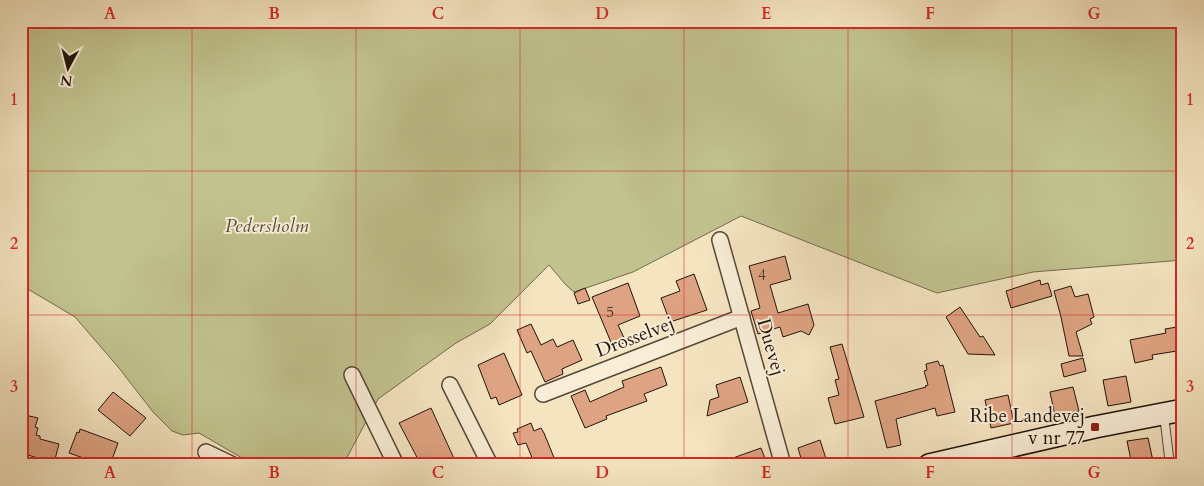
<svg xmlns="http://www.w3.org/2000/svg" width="1204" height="486" font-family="Cardo,serif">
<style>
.green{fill:#c1c28e;stroke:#726b4d}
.building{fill:#dea382;stroke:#22140c}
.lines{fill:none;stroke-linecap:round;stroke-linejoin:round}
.service-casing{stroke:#564839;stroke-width:10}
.minor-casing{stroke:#564839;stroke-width:18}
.secondary-casing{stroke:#22140c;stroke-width:24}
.service{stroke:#f8edd6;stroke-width:8}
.minor{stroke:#f8edd6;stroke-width:15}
.secondary{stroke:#f8edd6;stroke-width:21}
.grid{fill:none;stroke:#d62828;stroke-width:1;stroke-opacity:0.55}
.poi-dot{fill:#8f2418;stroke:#f8edd6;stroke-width:2}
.labels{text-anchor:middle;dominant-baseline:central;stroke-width:4;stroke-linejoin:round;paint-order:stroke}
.number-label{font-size:16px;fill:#51382a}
.park-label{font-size:19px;font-style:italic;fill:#5a513a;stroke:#f8edd6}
.street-label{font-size:19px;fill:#22140c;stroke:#f8edd6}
.poi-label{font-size:19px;fill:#22140c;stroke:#f8edd6;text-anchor:end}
.neatline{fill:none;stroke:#d62828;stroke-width:2}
.grid-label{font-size:16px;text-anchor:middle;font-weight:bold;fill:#d62828}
</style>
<rect width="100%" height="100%" fill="#f4e4c0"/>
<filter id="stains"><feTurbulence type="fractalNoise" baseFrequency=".004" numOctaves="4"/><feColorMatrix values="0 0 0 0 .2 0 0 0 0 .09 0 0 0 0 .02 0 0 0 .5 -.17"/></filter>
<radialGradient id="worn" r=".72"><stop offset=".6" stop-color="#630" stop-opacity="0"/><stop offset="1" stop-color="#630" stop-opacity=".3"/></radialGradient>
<!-- green -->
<path class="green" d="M21,21H1183V260L1033,272L937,293L741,216L633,272L574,292L566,285L549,265L490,324L456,343L378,399L343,465H254L199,433L183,435L172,431L153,412L119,368L75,317L21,285Z"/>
<!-- building -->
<g class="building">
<path d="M785,256L791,279L770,285L778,313L808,304L814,325L809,335L801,331L783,337L780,327L758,334L751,311L760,308L749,266Z"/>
<path d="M694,274L707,310L670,322L661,298L680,291L676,281Z"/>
<path d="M1040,280L1041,285L1048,283L1052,296L1011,308L1006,291Z"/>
<path d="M628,283L640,316L618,325L626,342L613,347L592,297Z"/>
<path d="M1071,286L1075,297L1088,294L1094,317L1090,319L1092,324L1076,332L1083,356H1069L1061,317L1054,291Z"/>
<path d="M585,288L590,300L578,304L574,293Z"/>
<path d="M960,307L980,337L983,336L995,355L968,354L946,317Z"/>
<path d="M531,324L541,345L553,339L557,347L573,340L582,360L562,369L563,374L545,382L531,351L527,353L517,330Z"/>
<path d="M1183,326V350L1152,355L1153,359L1135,363L1130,340L1166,333L1165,329Z"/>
<path d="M842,344L864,417L835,424L828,398L839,395L835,380L839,379L830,347Z"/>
<path d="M504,353L522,395L499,405L496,397L491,399L478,365Z"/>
<path d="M1083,358L1086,371L1064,377L1061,364Z"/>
<path d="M938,361L940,366L943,365L955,412L937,416L935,408L896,419L901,445L887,448L875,401L926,387L925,386L928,385L924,371L927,370L926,364Z"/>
<path d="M661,367L667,385L644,394L647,401L606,416L607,419L585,428L571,396L585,390L590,402L624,387L622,381Z"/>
<path d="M1126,376L1131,402L1108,406L1103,380Z"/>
<path d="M740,377L748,402L707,416L710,400L719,397L716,385Z"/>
<path d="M1073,387L1079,411L1055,416L1050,392Z"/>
<path d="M113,392L146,418L130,436L98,410Z"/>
<path d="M1008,395L1014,423L991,428L985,400Z"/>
<path d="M431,408L457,465H421L399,423Z"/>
<path d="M25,415L38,418L35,427L38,428L36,435L40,436V439L59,444L54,463L28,455L26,463L21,462V424Z"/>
<path d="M531,423L534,431L541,428L544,433L557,465H535L526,443L518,445L513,433L518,432L517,429Z"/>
<path d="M80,429L118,443L110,465H90L92,461L69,453L77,432L79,433Z"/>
<path d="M1148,438L1153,461L1132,465L1127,441Z"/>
<path d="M820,440L828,465H803L798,448Z"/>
<path d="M761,448L766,461L756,465H719V463Z"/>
</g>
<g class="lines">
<!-- service casing -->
<g class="service-casing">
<path id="service" d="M1164,415L1170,465"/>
</g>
<!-- minor casing -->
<g class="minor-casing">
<g id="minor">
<path d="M720,240L783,465"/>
<path d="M352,375L396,465"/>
<path d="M450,385L490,465"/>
<path d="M543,394L742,317"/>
<path d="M206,452L233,465"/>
</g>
</g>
<!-- secondary casing -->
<g class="secondary-casing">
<path id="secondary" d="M929,465L1095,427L1183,410"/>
</g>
<!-- service -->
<use href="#service" class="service"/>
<!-- minor -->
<use href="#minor" class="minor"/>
<!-- secondary -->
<use href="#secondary" class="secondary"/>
</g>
<!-- grid -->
<path class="grid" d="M192,21V465M356,21V465M520,21V465M684,21V465M848,21V465M1012,21V465M21,171H1183M21,315H1183"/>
<!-- markers -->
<rect class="poi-dot" x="1090" y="422" width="10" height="10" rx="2.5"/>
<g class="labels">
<!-- number labels -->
<g class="number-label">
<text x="762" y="275">4</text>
<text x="610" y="312">5</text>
</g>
<!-- park labels -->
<g class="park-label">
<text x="267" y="226">Pedersholm</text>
</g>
<!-- street labels -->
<g class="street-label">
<text transform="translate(635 337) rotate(-21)">Drosselvej</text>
<text transform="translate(771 347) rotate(74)">Duevej</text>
</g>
<!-- poi labels -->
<g class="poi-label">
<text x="1085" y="416">Ribe Landevej<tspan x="1085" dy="22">v nr 77</tspan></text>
</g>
</g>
<!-- margin -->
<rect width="1204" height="486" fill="none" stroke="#f4e4c0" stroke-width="55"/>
<!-- north arrow -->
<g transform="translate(68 68) rotate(187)" stroke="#f8edd6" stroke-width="4" paint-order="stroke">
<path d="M0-4L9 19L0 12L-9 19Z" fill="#22140c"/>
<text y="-8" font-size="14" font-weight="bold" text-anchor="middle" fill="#22140c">N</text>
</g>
<rect x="28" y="28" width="1148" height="430" class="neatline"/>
<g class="grid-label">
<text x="110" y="19">A</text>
<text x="274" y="19">B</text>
<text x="438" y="19">C</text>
<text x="602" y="19">D</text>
<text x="766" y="19">E</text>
<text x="930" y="19">F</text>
<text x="1094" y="19">G</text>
<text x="14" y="105">1</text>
<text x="1190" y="105">1</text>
<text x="14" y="249">2</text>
<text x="1190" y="249">2</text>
<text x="14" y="392">3</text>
<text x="1190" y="392">3</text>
<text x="110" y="478">A</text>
<text x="274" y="478">B</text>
<text x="438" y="478">C</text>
<text x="602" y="478">D</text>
<text x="766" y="478">E</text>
<text x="930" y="478">F</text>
<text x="1094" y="478">G</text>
</g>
<rect width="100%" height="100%" filter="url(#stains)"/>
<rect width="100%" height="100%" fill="url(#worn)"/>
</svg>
